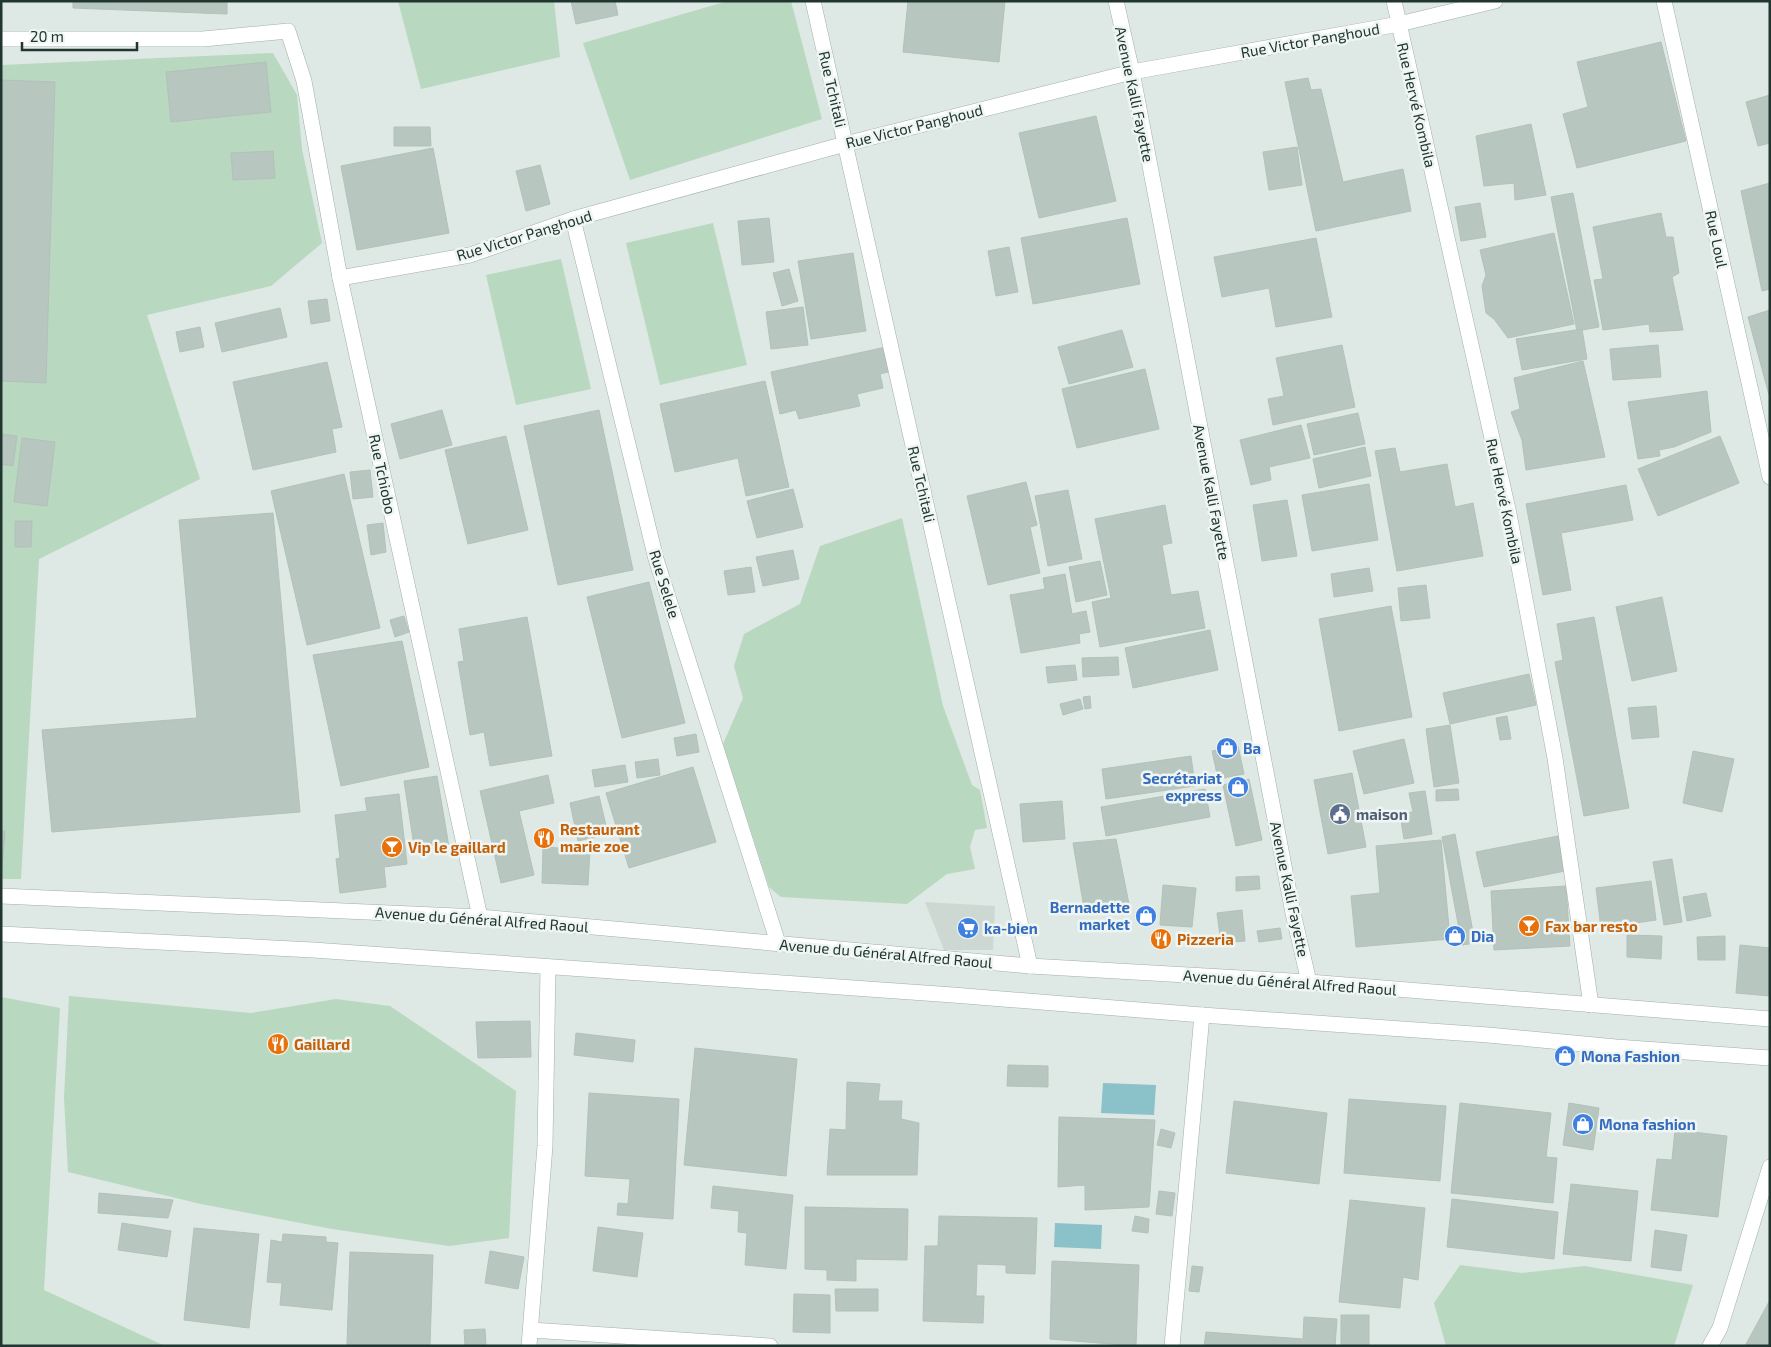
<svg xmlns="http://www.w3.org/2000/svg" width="1771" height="1347" font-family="'Exo 2',sans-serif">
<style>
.built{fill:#cdd8d3}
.green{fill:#b9d8c0}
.water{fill:#8bc1c9}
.building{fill:#b7c6bf;stroke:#b2c1ba}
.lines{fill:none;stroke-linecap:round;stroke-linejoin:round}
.minor-casing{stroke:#a2afaa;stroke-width:16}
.minor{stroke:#fff;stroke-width:15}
.labels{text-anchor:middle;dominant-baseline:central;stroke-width:5;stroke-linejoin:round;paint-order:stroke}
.street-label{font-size:15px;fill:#213630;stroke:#eef5f2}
.shop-label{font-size:15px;font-weight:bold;fill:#366cbe;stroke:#eef5f2;text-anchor:start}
.service-label{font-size:15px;font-weight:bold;fill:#4e5e75;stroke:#eef5f2;text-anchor:start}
.food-label{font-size:15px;font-weight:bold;fill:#c56008;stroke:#eef5f2;text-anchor:start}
</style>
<rect width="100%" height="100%" fill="#dee8e4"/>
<!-- built -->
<path class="built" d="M925,902L995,906L993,950H944Z"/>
<!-- green -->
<g class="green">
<path d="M398,1H554L560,57L421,89Z"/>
<path d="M728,1H791L822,119L630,180L583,43Z"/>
<path d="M273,53L297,95L302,149L322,243L271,286L147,315L200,479L39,559L21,879H1V65Z"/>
<path d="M713,223L747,365L660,385L626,243Z"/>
<path d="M561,259L591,389L516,405L486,275Z"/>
<path d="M902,518L943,706L972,785L980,790L987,828L975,830L970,847L975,869L947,874L907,904L781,897L769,887L723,744L743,698L734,666L744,634L800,604L820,546Z"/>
<path d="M69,996L251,1013L336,999L390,1006L516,1091L509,1238L449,1246L332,1229L201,1204L68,1172L64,1098Z"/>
<path d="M1,997L60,1008L44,1290L165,1346H1Z"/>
<path d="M1460,1265L1522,1273L1585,1266L1693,1285L1674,1346H1446L1434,1303Z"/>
</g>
<!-- water -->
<g class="water">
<path d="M1103,1083L1156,1085L1154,1115L1101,1113Z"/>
<path d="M1055,1223L1102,1225L1101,1249L1054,1247Z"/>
</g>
<!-- building -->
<g class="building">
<path d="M73,1H227V14L73,8Z"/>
<path d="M571,1H615L618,15L576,24Z"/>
<path d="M908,1H1005L999,62L903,52Z"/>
<path d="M1661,42L1686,141L1577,168L1563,114L1588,107L1577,62Z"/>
<path d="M266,62L271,112L171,122L166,72Z"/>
<path d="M1308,78L1311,90L1321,89L1343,182L1403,169L1411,211L1316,231L1285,82Z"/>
<path d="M1,80L55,82L46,383L1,381Z"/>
<path d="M1770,95V143L1758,146L1746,102Z"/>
<path d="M1096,116L1116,201L1039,218L1019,133Z"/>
<path d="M1531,124L1546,195L1515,200L1514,183L1484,186L1476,136Z"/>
<path d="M394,127H430L431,146H394Z"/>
<path d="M1297,147L1302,185L1269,190L1263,152Z"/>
<path d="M433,148L449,233L357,250L341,166Z"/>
<path d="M273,151L275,178L233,180L231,153Z"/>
<path d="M540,165L550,204L526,211L516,171Z"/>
<path d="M1770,183V289L1762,291L1741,191Z"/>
<path d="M1573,193L1599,327L1577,331L1551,197Z"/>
<path d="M1480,203L1486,237L1461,241L1455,207Z"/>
<path d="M1661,213L1666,237H1673L1679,273L1672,277L1683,330L1650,332L1649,324L1603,330L1594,280L1603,279L1593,227Z"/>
<path d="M769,218L774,262L742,265L738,221Z"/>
<path d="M1127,218L1140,284L1033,304L1021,238Z"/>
<path d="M1554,233L1574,324L1508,338L1494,319L1486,313L1482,286L1486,275L1480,250Z"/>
<path d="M1316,238L1332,317L1276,327L1269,288L1222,297L1214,257Z"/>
<path d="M1009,247L1018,292L996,296L988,251Z"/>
<path d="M853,253L866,331L811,339L798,261Z"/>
<path d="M789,269L798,301L782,306L773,273Z"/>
<path d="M327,299L330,321L311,324L308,301Z"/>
<path d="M803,307L808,345L771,349L766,312Z"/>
<path d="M280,308L287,337L222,352L215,323Z"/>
<path d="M1770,310V395H1769L1748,317Z"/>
<path d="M200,327L204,347L180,352L176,332Z"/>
<path d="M1582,329L1587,359L1522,370L1516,339Z"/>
<path d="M1122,330L1133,367L1069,384L1058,347Z"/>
<path d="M1342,345L1355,407L1273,425L1268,399L1284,396L1276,358Z"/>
<path d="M1658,345L1661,377L1613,380L1610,349Z"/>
<path d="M886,347L892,371L880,374L883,388L857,394L860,406L799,419L796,410L780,414L771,372Z"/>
<path d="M1583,361L1605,457L1526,470L1522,440L1511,412L1520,409L1514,378Z"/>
<path d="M327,362L342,427L332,429L336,452L253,470L233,382Z"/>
<path d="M1145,369L1159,429L1077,448L1062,389Z"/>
<path d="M765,381L789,487L746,496L738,458L675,472L660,404Z"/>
<path d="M1707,391L1711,432L1674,447L1659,450L1660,456L1638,459L1628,402Z"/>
<path d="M442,410L452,445L400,459L391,424Z"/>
<path d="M599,410L633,570L558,585L524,426Z"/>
<path d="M1358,413L1365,444L1314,455L1307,424Z"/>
<path d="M1301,425L1310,458L1269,467L1271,480L1251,485L1240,440Z"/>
<path d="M1,434L17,436L13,466L1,464Z"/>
<path d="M506,436L528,530L468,544L445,450Z"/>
<path d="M1720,436L1739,483L1658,516L1638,469Z"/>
<path d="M22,438L55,442L47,506L14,502Z"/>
<path d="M1365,447L1371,476L1319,488L1313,459Z"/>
<path d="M1395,448L1400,472L1447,464L1455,507L1473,503L1483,556L1397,571L1375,451Z"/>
<path d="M370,470L373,497L353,499L350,472Z"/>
<path d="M344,474L380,628L307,645L271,491Z"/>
<path d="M1026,482L1037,525L1030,527L1040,573L988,585L967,496Z"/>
<path d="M1369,484L1378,540L1312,551L1302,495Z"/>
<path d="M1626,485L1633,520L1561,533L1571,590L1543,595L1526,504Z"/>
<path d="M793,489L803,527L757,538L747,501Z"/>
<path d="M1068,490L1082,559L1048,566L1035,496Z"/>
<path d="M1287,500L1297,556L1262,561L1253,505Z"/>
<path d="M1165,505L1172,543L1162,545L1171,595L1198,591L1205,628L1100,647L1092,602L1111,598L1095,519Z"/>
<path d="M273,513L300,812L52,832L42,730L197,718L179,520Z"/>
<path d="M15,521H32L31,547H15Z"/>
<path d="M383,523L386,552L371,555L367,525Z"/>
<path d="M793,550L799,579L763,586L756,557Z"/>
<path d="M1100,561L1107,595L1076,602L1069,567Z"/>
<path d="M751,567L755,592L728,595L724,571Z"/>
<path d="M1369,568L1373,591L1334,597L1331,574Z"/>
<path d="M1065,574L1072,614L1086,611L1090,632L1079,634L1080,643L1021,653L1010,595L1045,589L1043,578Z"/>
<path d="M649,582L685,723L622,738L587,597Z"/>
<path d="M1426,585L1430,618L1401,621L1398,588Z"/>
<path d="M1662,597L1677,671L1632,681L1616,607Z"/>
<path d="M1391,606L1412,717L1339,731L1319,619Z"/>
<path d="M404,616L409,632L395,637L390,620Z"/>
<path d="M527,617L552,756L490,766L484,732L470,735L458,662L464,661L459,629Z"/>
<path d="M1594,617L1629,808L1584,816L1555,662L1563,660L1557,624Z"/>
<path d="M1210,630L1218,670L1133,688L1125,648Z"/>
<path d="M402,641L429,767L341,786L313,655Z"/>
<path d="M1118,657L1119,675L1083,677L1082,658Z"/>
<path d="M1075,665L1077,680L1048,683L1046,667Z"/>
<path d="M1529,674L1536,705L1450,724L1443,693Z"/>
<path d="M1090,696L1091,708L1085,709L1083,697Z"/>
<path d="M1080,699L1083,709L1063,715L1060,704Z"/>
<path d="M1656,706L1659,737L1632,739L1628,708Z"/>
<path d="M1507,716L1511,739L1500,740L1496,718Z"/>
<path d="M1450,725L1459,783L1434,787L1426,729Z"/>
<path d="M696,734L699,752L677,756L674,738Z"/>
<path d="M1404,739L1414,783L1364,794L1353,751Z"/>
<path d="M1238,746L1244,774L1218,779L1212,751Z"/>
<path d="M1693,751L1734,759L1722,812L1683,803Z"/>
<path d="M1191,756L1195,786L1106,799L1102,769Z"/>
<path d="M658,759L660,775L637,778L635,762Z"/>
<path d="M625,765L628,782L595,787L592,770Z"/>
<path d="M693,767L716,842L629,868L606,793Z"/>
<path d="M1352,773L1366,847L1328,854L1314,780Z"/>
<path d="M548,775L554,803L519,811L534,875L501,883L480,791Z"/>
<path d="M437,776L449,847L415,852L404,781Z"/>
<path d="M1249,779L1262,840L1236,846L1223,785Z"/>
<path d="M1205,789L1210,817L1106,836L1101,807Z"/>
<path d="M1458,789L1459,800L1436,801V790Z"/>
<path d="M1425,791L1432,834L1404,839L1400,814L1413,812L1409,793Z"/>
<path d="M399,794L407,864L384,867L386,887L340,893L336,859L340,858L335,815L367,811L365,798Z"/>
<path d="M599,796L608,834L578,841L570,803Z"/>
<path d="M1062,801L1065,839L1023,842L1020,804Z"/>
<path d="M1,831H5L2,868H1Z"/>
<path d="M1455,834L1475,943L1462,945L1442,837Z"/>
<path d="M1558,836L1565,871L1484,887L1476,852Z"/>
<path d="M1116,839L1129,904L1085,914L1073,843Z"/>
<path d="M1441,840L1450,939L1356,947L1351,896L1380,893L1376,846Z"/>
<path d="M543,847L590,850L588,885L542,883Z"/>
<path d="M1672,859L1682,922L1664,925L1653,862Z"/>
<path d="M1259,876L1260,889L1236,891V877Z"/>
<path d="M1651,881L1656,920L1601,928L1596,888Z"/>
<path d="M1163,885L1196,888L1192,927L1160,925Z"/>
<path d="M1566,886L1570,946L1494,950L1491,891Z"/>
<path d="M1706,893L1711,916L1687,921L1683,897Z"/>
<path d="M1242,910L1245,941L1221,943L1217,913Z"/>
<path d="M1280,928L1282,939L1259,942L1257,931Z"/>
<path d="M1627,935L1662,936L1661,959L1627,957Z"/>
<path d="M1725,936V960H1698L1697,937Z"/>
<path d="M1740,945L1770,948V996L1736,993Z"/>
<path d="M530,1021L531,1057L478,1058L476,1022Z"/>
<path d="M576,1033L635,1040L633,1062L574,1055Z"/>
<path d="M695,1048L797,1059L786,1176L684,1165Z"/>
<path d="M1008,1065L1048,1066V1087L1007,1086Z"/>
<path d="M847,1082L880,1084L878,1101H902L901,1119L919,1123L917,1175H827L830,1129L846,1130Z"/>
<path d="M589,1093L679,1099L673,1219L617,1215L618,1203L628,1204L630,1179L585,1176Z"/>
<path d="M1349,1099L1446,1106L1440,1181L1344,1173Z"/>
<path d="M1234,1101L1327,1113L1319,1184L1226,1173Z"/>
<path d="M1460,1103L1551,1113L1546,1157L1557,1158L1553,1203L1451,1193Z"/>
<path d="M1569,1103L1599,1108L1593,1150L1563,1145Z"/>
<path d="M1059,1117L1155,1120L1149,1207L1085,1210V1185L1058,1187Z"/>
<path d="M1161,1129L1175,1133L1171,1148L1157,1145Z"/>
<path d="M1675,1130L1727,1136L1718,1217L1651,1210L1657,1159L1672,1160Z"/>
<path d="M1571,1184L1638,1191L1631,1261L1563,1254Z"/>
<path d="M713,1186L793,1195L786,1269L745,1265L747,1233L738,1232L739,1211L711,1208Z"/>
<path d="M1159,1191L1175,1193L1172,1216L1156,1214Z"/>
<path d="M99,1193L173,1200L168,1218L98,1213Z"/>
<path d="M1452,1199L1558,1212L1554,1259L1447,1247Z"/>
<path d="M1350,1200L1425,1208L1418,1280L1403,1277L1400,1308L1339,1302Z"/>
<path d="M805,1207L908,1209L907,1260L856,1259V1281L827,1280V1270L805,1269Z"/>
<path d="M939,1216L1037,1218L1035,1274L1006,1273V1265L977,1264L976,1296H984L983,1323L923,1321L925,1246H938Z"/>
<path d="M1135,1216L1149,1219L1148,1233L1132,1231Z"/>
<path d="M122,1223L171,1231L167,1257L118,1250Z"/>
<path d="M598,1227L643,1233L637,1277L593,1271Z"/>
<path d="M194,1228L259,1234L249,1328L184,1320Z"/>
<path d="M1655,1230L1687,1235L1681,1271L1651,1267Z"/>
<path d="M283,1234L326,1237V1242L338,1243L332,1310L280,1305L282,1283L267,1282L271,1240L282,1242Z"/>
<path d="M490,1251L524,1257L518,1289L485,1283Z"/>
<path d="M350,1252L433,1255L430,1346L347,1345Z"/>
<path d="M1052,1261L1139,1265L1136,1346L1050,1339Z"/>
<path d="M1192,1266L1203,1267L1199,1292L1189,1291Z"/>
<path d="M835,1289H878V1311H836Z"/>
<path d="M794,1294L830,1295V1333L793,1332Z"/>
<path d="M1770,1300V1346H1745Z"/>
<rect x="1341" y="1315" width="28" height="31"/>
<path d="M1304,1317L1337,1319L1335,1346H1204L1206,1332L1303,1339Z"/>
<path d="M485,1329L486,1346H465L464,1330Z"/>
</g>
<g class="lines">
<!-- minor casing -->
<g class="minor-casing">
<g id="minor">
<path d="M813,1L1030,966"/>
<path d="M1116,1L1132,72L1293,913L1309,982"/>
<path d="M1394,1L1509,514L1555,758L1591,1005"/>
<path d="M1664,1L1770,477"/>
<path d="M1,39H203L288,31L304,81L340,278L480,917"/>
<path d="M573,219L656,559L778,943"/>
<path d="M340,278L470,255L573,219L845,144L1132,72L1399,24L1495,1"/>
<path d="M1,896L480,917L1030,966L1309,982L1770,1019"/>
<path d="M1,934L313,950L953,995L1202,1015L1488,1035L1616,1047L1770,1058"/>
<path d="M531,1330L770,1346"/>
<path d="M529,1346L545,1146L548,967"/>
<path d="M1172,1346L1202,1015"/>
<path d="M1710,1346L1720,1328L1770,1167"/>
</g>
</g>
<!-- minor -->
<use href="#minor" class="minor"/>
</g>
<!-- icons -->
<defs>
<g id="shop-disc" transform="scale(1.125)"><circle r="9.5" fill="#3f7fe0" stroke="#eef5f2"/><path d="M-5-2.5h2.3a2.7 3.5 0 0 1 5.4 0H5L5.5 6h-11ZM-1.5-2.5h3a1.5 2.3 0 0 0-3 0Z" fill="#fff"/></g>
<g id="civic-disc" transform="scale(1.125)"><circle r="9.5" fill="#5c6f8a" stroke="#eef5f2"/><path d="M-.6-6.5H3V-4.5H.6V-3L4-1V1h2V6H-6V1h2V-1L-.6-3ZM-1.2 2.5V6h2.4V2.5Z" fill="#fff"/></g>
<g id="restaurant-disc" transform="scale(1.125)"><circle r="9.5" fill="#e8710a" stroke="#eef5f2"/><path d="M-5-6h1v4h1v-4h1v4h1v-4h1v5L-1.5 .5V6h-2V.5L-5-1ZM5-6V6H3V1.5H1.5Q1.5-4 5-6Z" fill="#fff"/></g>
<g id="bar-disc" transform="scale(1.125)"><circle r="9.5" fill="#e8710a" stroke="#eef5f2"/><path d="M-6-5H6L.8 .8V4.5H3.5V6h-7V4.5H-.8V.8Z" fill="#fff"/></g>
<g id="supermarket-disc" transform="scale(1.125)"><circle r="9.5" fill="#3f7fe0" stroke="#eef5f2"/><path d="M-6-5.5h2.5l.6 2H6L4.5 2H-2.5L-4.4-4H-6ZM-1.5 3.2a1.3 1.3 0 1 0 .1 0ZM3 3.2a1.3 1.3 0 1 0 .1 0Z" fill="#fff"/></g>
</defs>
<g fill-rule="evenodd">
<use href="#shop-disc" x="1227" y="748"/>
<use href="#shop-disc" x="1238" y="787"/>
<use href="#civic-disc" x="1340" y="814"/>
<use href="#restaurant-disc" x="544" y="838"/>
<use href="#bar-disc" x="392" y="847"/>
<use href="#shop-disc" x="1146" y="916"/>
<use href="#bar-disc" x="1529" y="926"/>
<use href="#supermarket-disc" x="968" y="928"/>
<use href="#shop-disc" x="1455" y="936"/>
<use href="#restaurant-disc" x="1161" y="939"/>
<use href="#restaurant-disc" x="278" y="1044"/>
<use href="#shop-disc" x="1565" y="1056"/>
<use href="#shop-disc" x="1583" y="1124"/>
</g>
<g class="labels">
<!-- street labels -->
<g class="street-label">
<text transform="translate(1310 40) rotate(-10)">Rue Victor Panghoud</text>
<text transform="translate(833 89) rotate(77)">Rue Tchitali</text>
<text transform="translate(1135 94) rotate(78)">Avenue Kalli Fayette</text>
<text transform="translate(1417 105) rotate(77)">Rue Hervé Kombila</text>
<text transform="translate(914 126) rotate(-14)">Rue Victor Panghoud</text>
<text transform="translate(524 235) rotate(-17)">Rue Victor Panghoud</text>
<text transform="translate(1717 239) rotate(78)">Rue Loul</text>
<text transform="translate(383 474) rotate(78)">Rue Tchiobo</text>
<text transform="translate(922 484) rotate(77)">Rue Tchitali</text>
<text transform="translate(1212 492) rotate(79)">Avenue Kalli Fayette</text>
<text transform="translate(1505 501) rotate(78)">Rue Hervé Kombila</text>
<text transform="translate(665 584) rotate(73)">Rue Selele</text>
<text transform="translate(1290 889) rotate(78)">Avenue Kalli Fayette</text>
<text transform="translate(482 919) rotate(4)">Avenue du Général Alfred Raoul</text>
<text transform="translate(886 953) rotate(5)">Avenue du Général Alfred Raoul</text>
<text transform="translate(1290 982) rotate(4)">Avenue du Général Alfred Raoul</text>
</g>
<!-- shop labels -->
<g class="shop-label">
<text x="1243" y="748">Ba</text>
<text x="1222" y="778" text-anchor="end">Secrétariat<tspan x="1222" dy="17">express</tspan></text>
<text x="1130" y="907" text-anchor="end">Bernadette<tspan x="1130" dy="17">market</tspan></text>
<text x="984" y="928">ka-bien</text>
<text x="1471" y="936">Dia</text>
<text x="1581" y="1056">Mona Fashion</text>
<text x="1599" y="1124">Mona fashion</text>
</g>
<!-- service labels -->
<g class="service-label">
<text x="1356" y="814">maison</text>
</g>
<!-- food labels -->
<g class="food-label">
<text x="560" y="829">Restaurant<tspan x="560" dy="17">marie zoe</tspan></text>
<text x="408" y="847">Vip le gaillard</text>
<text x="1545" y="926">Fax bar resto</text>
<text x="1177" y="939">Pizzeria</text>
<text x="294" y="1044">Gaillard</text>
</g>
</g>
<!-- border -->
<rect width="1771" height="1347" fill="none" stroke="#213630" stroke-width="5"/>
<!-- scale -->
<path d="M22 42v8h115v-8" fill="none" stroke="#213630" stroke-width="2.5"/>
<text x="30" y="42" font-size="15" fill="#213630" stroke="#eef5f2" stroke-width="4" paint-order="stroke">20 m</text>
</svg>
